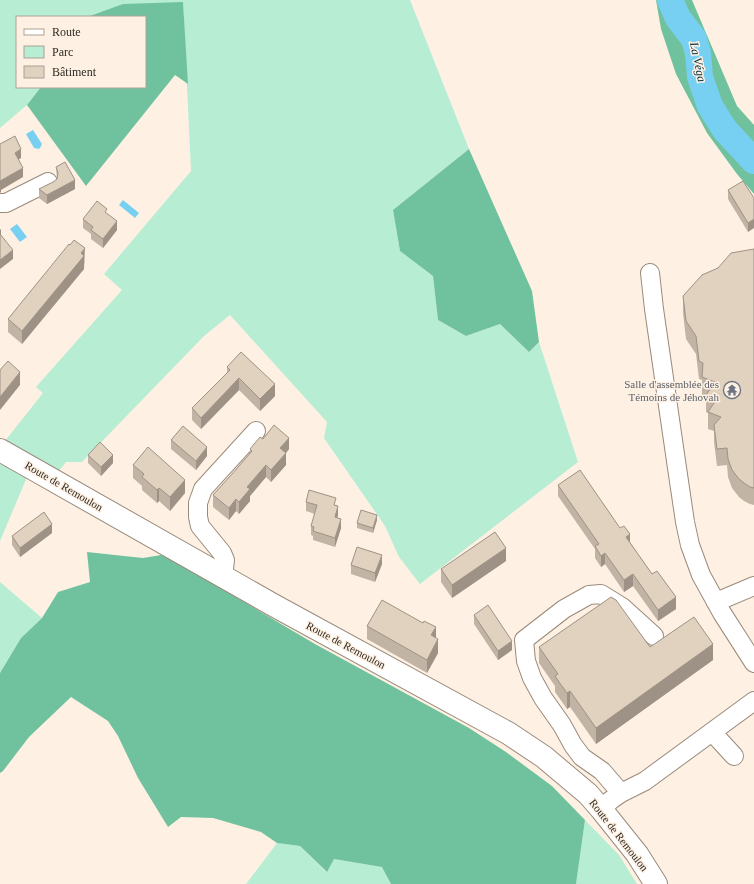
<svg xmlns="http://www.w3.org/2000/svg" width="754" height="884" font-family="'Times New Roman',serif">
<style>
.green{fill:#b7edd3}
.forest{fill:#70c29e}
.water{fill:#77d0f1}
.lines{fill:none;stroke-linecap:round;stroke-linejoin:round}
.river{stroke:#77d0f1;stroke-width:26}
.minor-casing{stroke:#998b7b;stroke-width:20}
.major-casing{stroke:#998b7b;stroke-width:24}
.minor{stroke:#fff;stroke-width:18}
.major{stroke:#fff;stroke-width:22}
.wall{fill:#c2b4a4}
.shaded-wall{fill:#9e9286}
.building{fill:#e1d1bf;stroke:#9e9286}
.labels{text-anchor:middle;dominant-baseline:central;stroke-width:3;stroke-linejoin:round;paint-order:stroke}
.worship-label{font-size:11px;fill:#5b616d;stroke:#fef1e3;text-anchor:end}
.street-label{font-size:11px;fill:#2e2922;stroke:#fef1e3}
.water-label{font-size:12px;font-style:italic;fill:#042f3d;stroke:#fef1e3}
</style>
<rect width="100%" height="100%" fill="#fef1e3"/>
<!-- green -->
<g class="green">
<path d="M0,0H410L469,149L393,210L400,251L433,276L438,320L466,336L500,324L529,352L539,342L578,462L420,584L399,557L385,526L324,438L327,422L230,315L204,336L82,462H66L58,472L5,441L43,393L36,387L122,290L104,274L191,171L183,2L90,16L89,17H17V87H41L27,105L0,128Z"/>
<path d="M0,462L27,477L0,541Z"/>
<path d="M0,582L42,618L21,638L0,673Z"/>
<path d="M585,820L619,855L637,884H576Z"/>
<path d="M277,843L300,846L326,872L334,859L383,867L391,884H246Z"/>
</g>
<!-- forest -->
<g class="forest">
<path d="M656,0H692L737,106L754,125V194L737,174L707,133L676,74L661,29Z"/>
<path d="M183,2L188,84L175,75L86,186L27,105L41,87H145V17H89L90,16L123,4Z"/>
<path d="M469,149L532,291L539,342L529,352L500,324L466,336L438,320L433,276L400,251L393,210Z"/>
<path d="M87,552L143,558L161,555L173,560L315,644L469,728L506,752L552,786L585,820L576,884H391L382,867L334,859L327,872L300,846L277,843L261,832L213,818L181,817L168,827L138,778L118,736L108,721L71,697L29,737L3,771L0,773V673L21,638L42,618L58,592L90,582Z"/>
</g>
<!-- water -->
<g class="water">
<path d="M33,130L42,144L40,148L39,149L34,148L26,134Z"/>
<path d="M123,200L139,213L135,218L119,205Z"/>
<path d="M17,224L27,237L20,242L10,229Z"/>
</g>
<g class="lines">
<!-- river -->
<path class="river" d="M670,0L678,18L694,39L698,53L700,77L710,106L725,130L754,161"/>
<!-- minor casing -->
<g class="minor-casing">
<g id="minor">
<path d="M0,203H6L48,182"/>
<path d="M650,273L654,309L676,461L685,522L690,545L701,575L722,613L754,663"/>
<path d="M223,577L225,560L222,553L200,526L198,517V503L203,489L256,431"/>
<path d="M716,602L754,586"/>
<path d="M712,732L734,756"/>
<path d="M621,793L602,771L582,757L573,745L562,725L543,698L532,678L526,661L524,640L564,609L589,595L601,594L622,607L654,636"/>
<path d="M601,809L611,800L621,793L645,781L754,701"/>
</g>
</g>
<!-- major casing -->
<g class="major-casing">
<path id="major" d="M0,450L275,606L508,733L544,757L588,794L601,809L637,854L656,884"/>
</g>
<!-- minor -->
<use href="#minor" class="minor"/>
<!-- major -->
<use href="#major" class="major"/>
</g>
<!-- wall -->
<g class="wall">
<path d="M56,167L75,189L47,204L39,198V189L53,182L57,179Z"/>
<path d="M728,190L754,198L748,232L728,199Z"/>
<path d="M107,213L117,230L103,248L91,239V234L83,228V219Z"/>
<path d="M754,249V505L750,504L744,501L739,497L732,488L728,477L727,465L717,466L714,442V431L708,429V413L706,412V396L702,395V380L699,379L696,354L686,339L683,313V296Z"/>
<path d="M84,262V269L22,344L8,332V319L85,262Z"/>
<path d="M227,367L275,396L260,411L239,390L201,429L192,420V408L227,373Z"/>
<path d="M171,440L207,456L196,470L171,449Z"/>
<path d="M250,449H289L286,453V465L271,482L266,477L250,496V501L239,514L236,511L229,520L213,507V495L250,454Z"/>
<path d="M88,455L113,463L101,476L88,463Z"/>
<path d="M133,465L185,493L170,511L159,501L157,503L142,490V486L133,478Z"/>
<path d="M558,485L620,528L676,609L658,621L633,586L624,592L605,564L601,567L595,558V549L558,496Z"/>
<path d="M306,502L336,505L338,515L337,517L341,528L335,547L313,540V536L311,535V526L315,514L306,511Z"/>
<path d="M377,520L373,533L357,528V523Z"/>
<path d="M52,533L20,557L12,545V536Z"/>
<path d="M506,561L452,598L441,582V569Z"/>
<path d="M382,564L375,582L351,574V565Z"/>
<path d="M474,615L512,650L498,660L474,624Z"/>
<path d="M367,626L436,638L438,653L427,673L367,639Z"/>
<path d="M539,647H650L713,660L596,744L570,707L567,709L555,692V686L539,663Z"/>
</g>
<!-- shaded-wall -->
<g class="shaded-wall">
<path d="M21,149V158L15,162V153Z"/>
<path d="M23,168V177L1,190V192L0,193V181Z"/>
<path d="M75,180V189L47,204V195Z"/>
<path d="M754,219V228L748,232V223Z"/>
<path d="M117,221V230L103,248V239Z"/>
<path d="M1,229V238L0,239V230Z"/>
<path d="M85,248L84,269L22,344V331Z"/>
<path d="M13,250V259L0,269V260Z"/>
<path d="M20,372V385L0,410V397Z"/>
<path d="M239,378V390L201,429V418Z"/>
<path d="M275,384V396L260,411V399Z"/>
<path d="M289,438V449L286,453V465L271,482V470L280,448Z"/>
<path d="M207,447V456L196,470V461Z"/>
<path d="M113,455V463L101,476V467Z"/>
<path d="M266,465V477L250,496V501L239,514V502L247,487Z"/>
<path d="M185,480V493L170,511V497Z"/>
<path d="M159,488V501L157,503V490Z"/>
<path d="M236,499V511L229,520V508Z"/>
<path d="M338,506V515L335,526V517Z"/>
<path d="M377,515V520L373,533V528Z"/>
<path d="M341,519V528L335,547V538Z"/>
<path d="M52,524V533L20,557V548Z"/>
<path d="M630,534V546L626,537Z"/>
<path d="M506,548V561L452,598V585Z"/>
<path d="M605,553V564L601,567V556Z"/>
<path d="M382,555V564L375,582V573Z"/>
<path d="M633,574V586L624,592V580Z"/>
<path d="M676,597V609L658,621V610Z"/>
<path d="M436,627V640L431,635Z"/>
<path d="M438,639V653L427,673V660Z"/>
<path d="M512,641V650L498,660V651Z"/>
<path d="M713,644V660L596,744V728Z"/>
<path d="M570,691V707L567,709V693Z"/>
</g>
<!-- building -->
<g class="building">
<path d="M15,136L21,149L15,153L23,168L0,181V144Z"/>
<path d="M65,162L75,180L47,195L39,189L53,182L57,179L58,173L56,167Z"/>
<path d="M743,181L754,198V219L748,223L728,190Z"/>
<path d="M97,201L107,209L105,212L117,221L103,239L91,230L93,227L83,219Z"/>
<path d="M0,234L13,250L0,260Z"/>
<path d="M74,240L85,248L81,253L84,256L22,331L8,319L69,244L70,245Z"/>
<path d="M754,249V488L750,487L744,483L739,479L732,470L728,459L727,448L717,449L714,425L721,417L708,412L716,400L706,395L715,382L702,377L703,363L699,361L696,336L686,321L683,296L702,275L718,268L731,253Z"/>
<path d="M241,352L275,384L260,399L239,378L201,418L192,408L230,370L227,367Z"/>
<path d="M8,361L20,372L0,397V370Z"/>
<path d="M274,425L289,438L280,448L286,453L271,470L266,465L247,487L250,489L239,502L236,499L229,508L213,495L232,474L252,451L250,449L260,437L263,439Z"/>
<path d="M183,426L207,447L196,461L171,440Z"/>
<path d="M100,442L113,455L101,467L88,455Z"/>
<path d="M148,447L185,480L170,497L159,488L157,490L142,477L144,474L133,465Z"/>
<path d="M580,470L620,528L624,526L630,534L626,537L652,574L657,571L676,597L658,610L633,574L624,580L605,553L601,556L595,546L599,544L558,485Z"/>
<path d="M309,490L336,498L334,505L338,506L335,517L341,519L335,538L313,531L314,527L311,526L317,505L306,502Z"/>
<path d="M361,510L377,515L373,528L357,523Z"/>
<path d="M44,512L52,524L20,548L12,536Z"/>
<path d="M495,532L506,548L452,585L441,569Z"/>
<path d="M357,547L382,555L375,573L351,565Z"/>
<path d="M611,597L616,600L650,647L694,617L713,644L596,728L570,691L567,693L559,682L555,676L558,674L539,647Z"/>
<path d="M382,600L423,623L424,621L436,627L431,635L438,639L427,660L367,626Z"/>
<path d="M488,605L512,641L498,651L474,615Z"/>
</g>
<!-- icons -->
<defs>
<g id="temple-ring" transform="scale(0.9)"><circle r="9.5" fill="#fef1e3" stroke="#6b7280" stroke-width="1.5"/><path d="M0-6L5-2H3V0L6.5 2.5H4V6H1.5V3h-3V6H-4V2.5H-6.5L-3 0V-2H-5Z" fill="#6b7280"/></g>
</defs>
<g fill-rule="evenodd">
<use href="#temple-ring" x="732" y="390"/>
</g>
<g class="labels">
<!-- worship labels -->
<g class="worship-label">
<text x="719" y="384">Salle d'assemblée des<tspan x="719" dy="13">Témoins de Jéhovah</tspan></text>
</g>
<!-- street labels -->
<g class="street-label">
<text transform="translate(64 486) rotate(30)">Route de Remoulon</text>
<text transform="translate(346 645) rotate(28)">Route de Remoulon</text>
<text transform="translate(619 835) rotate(52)">Route de Remoulon</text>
</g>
<!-- water labels -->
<g class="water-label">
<text transform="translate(698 62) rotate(78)">La Véga</text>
</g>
</g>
<!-- legend -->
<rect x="16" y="16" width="130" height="72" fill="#fef1e3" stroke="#aba196"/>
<rect x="24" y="29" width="20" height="6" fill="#ffffff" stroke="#aba196"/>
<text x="52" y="36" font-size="12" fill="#2e2922">Route</text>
<rect x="24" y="46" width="20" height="12" fill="#b7edd3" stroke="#aba196"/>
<text x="52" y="56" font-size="12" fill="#2e2922">Parc</text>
<rect x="24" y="66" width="20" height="12" fill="#e1d1bf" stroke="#aba196"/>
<text x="52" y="76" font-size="12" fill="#2e2922">Bâtiment</text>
</svg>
